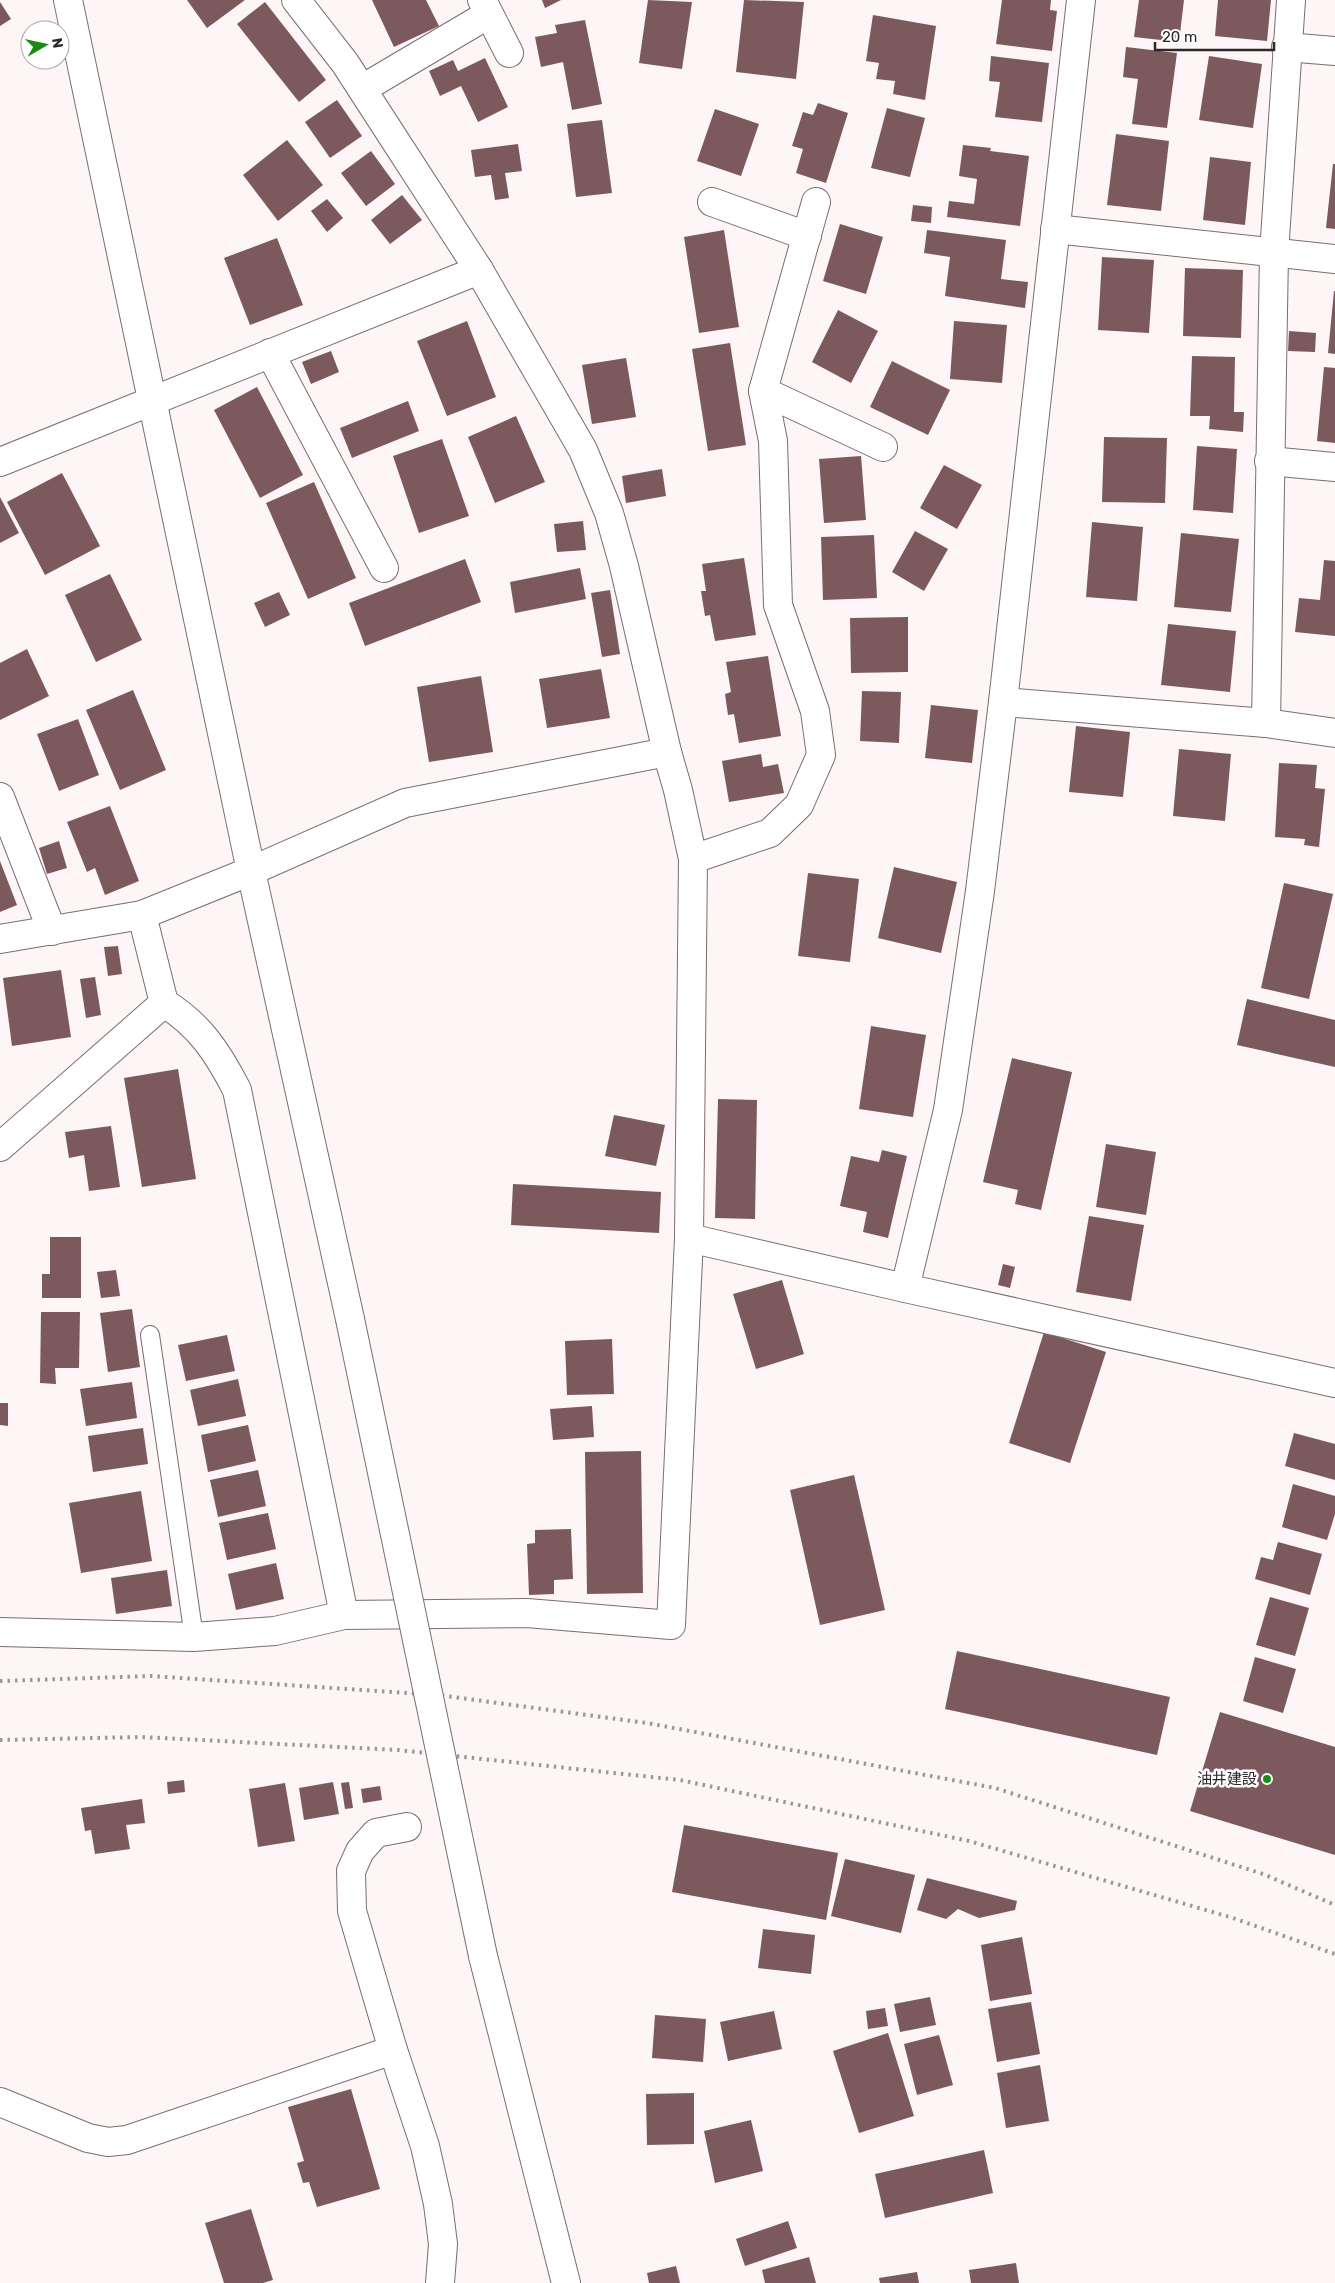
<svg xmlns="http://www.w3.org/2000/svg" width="1335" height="2283" font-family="Rubik,'Noto Sans JP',sans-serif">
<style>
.building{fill:#7c595d}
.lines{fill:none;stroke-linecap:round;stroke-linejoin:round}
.lane-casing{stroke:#7c6c6e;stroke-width:20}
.street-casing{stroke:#7c6c6e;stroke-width:30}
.secondary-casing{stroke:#7c6c6e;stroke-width:30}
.lane{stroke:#fff;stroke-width:18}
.street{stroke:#fff;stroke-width:28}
.secondary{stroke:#fff;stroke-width:28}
.rail{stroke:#9d9697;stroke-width:4;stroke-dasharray:2.5 5;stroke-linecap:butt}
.secondary-bridge-casing{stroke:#7c6c6e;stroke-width:30;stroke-linecap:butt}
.secondary-bridge{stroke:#fff;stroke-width:28}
.poi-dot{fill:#188c12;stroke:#fff;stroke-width:2}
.labels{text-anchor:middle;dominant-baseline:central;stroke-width:5;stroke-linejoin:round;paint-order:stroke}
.poi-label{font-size:15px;fill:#2e2728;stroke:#fff;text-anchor:end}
</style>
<rect width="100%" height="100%" fill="#fdf5f6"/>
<!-- building -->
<g class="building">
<path d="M187,0H245L207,28Z"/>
<path d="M372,0H426L439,26L394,47Z"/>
<path d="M542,0H561L545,8Z"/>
<path d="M648,0L692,2L682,69L639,63Z"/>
<path d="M744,0L804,2L796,79L736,72Z"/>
<path d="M1002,0H1051L1050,10L1057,11L1052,51L996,44Z"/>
<path d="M1139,0H1184L1179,42L1134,37Z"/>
<path d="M1218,0H1271L1267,41L1215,36Z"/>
<path d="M0,2L11,19L0,26Z"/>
<path d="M265,2L326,80L299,102L237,24Z"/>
<path d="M873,15L936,26L925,100L893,94L895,81L876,79L879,63L866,61Z"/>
<path d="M585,20L602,104L572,110L563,62L541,67L535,37L557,33L555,25Z"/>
<path d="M1126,47L1177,53L1167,128L1132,124L1138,79L1123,77Z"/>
<path d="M991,56L1049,63L1042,122L995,117L1000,82L989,81Z"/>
<path d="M1209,56L1262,64L1253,128L1199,120Z"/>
<path d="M485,58L508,107L478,122L461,86L440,96L429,71L453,60L458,71Z"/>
<path d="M337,100L362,136L330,158L305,122Z"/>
<path d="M818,103L848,113L826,183L796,173L803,149L792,146L803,112L813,115Z"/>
<path d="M887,108L925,118L910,177L871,168Z"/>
<path d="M715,109L759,124L741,176L697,161Z"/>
<path d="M602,120L612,193L576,197L567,124Z"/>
<path d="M1116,134L1169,141L1161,211L1107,205Z"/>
<path d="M287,140L323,185L278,221L243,175Z"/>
<path d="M518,144L522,171L505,173L509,198L495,200L491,175L475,177L471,150Z"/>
<path d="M963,145L991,148L990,151L1029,156L1020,226L947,217L949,201L974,204L977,179L959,176Z"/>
<path d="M371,151L395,184L366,206L341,173Z"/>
<path d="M1210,157L1251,162L1245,225L1203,220Z"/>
<path d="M1333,164H1335V229L1326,228Z"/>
<path d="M402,195L422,220L390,244L371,220Z"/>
<path d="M327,199L343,218L327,232L311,211Z"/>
<path d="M913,205L932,207L931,223L911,221Z"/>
<path d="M840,224L883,237L866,294L823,281Z"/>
<path d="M724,230L739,327L699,333L684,237Z"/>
<path d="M927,230L1006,240L1001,279L1028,282L1025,308L945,296L950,257L924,253Z"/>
<path d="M277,238L303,305L250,325L224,258Z"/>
<path d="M1102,257L1154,260L1149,333L1098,330Z"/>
<path d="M1185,268L1243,270L1241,338L1183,336Z"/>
<path d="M1334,291H1335V354L1328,353Z"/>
<path d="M838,310L878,331L851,383L812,362Z"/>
<path d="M467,321L496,397L447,416L417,341Z"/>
<path d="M954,321L1007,325L1002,383L950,379Z"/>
<path d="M1289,331L1316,333L1315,352L1288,351Z"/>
<path d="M730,343L746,445L708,451L692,349Z"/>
<path d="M331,351L339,372L311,384L302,362Z"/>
<path d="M1192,356L1235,357L1234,412H1244L1243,432L1209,429L1210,416H1190Z"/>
<path d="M626,358L636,417L592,424L582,365Z"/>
<path d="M892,361L950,390L928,435L870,407Z"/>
<path d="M1324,367L1335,368V443L1317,441Z"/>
<path d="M257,387L303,475L260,498L214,410Z"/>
<path d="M408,401L419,431L352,458L340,428Z"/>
<path d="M516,416L545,482L495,503L468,437Z"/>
<path d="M1104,437L1167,438L1165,503L1102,502Z"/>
<path d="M442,439L469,516L419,533L393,456Z"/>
<path d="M1197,446L1237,449L1233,513L1193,510Z"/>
<path d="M861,456L866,520L824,523L819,459Z"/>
<path d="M944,465L982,485L957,529L920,508Z"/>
<path d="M662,469L666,496L626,503L622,476Z"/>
<path d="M62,473L100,546L45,575L7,502Z"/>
<path d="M314,482L356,578L308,599L266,503Z"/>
<path d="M0,497L19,533L0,543Z"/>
<path d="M583,521L586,550L557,552L554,524Z"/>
<path d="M1092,522L1143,527L1137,601L1086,597Z"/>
<path d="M915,531L948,549L924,591L892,572Z"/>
<path d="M1181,533L1239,539L1231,612L1174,607Z"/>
<path d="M874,535L877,598L823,600L821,537Z"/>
<path d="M744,558L756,635L715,641L710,615L705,616L701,591H706L702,564Z"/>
<path d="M465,559L481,602L365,646L349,603Z"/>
<path d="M1324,560L1335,561V636L1295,632L1299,598L1320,600Z"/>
<path d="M580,568L586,599L515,613L510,582Z"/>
<path d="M110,574L142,640L96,662L65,595Z"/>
<path d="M610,590L620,654L602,657L591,593Z"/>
<path d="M279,592L290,615L265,627L254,603Z"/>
<path d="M908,617V672L851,673L850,618Z"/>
<path d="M1168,624L1236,631L1230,692L1161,685Z"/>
<path d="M27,649L49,696L0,720V663Z"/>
<path d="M768,656L781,736L739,743L734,714L728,715L725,694L731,692L726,662Z"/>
<path d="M601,669L610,718L547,728L539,679Z"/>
<path d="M481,676L493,752L429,762L417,687Z"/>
<path d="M133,690L166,770L120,790L86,710Z"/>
<path d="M862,691L901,692L899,743L860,741Z"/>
<path d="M931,705L978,710L972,763L925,758Z"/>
<path d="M78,719L99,775L59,791L37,734Z"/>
<path d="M1076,726L1130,732L1123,797L1069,792Z"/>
<path d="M1179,749L1231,754L1225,821L1173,816Z"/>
<path d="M761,754L763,767L778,764L784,793L729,802L722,761Z"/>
<path d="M1279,763L1317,765L1315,788L1325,789L1319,847L1304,845L1305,839L1275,837Z"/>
<path d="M110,806L139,881L105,895L95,868L87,872L67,822Z"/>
<path d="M59,841L67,868L47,874L39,848Z"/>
<path d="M0,861L17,905L0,912Z"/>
<path d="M894,867L957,882L941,953L878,938Z"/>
<path d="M808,873L859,879L850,962L798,956Z"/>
<path d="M1284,883L1333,894L1309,999L1261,988Z"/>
<path d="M118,946L122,974L108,976L104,947Z"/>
<path d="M61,970L71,1037L12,1046L3,978Z"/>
<path d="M95,977L101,1015L86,1018L80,979Z"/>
<path d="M1247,999L1335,1020V1067L1237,1045Z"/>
<path d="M871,1026L926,1035L913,1117L859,1109Z"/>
<path d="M1012,1058L1072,1072L1041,1210L1015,1204L1018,1190L983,1182Z"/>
<path d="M178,1069L196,1179L142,1187L124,1078Z"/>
<path d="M718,1099L757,1100L755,1219L715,1218Z"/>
<path d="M614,1115L665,1125L656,1166L605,1156Z"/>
<path d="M111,1126L120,1187L89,1191L84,1155L69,1158L65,1132Z"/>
<path d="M1106,1144L1156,1152L1146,1215L1096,1207Z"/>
<path d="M882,1150L907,1156L888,1238L863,1232L867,1212L840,1206L851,1156L879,1162Z"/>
<path d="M513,1184L661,1192L659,1233L511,1225Z"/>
<path d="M1089,1216L1144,1225L1131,1301L1076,1292Z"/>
<path d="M50,1237H81V1298H42V1274H50Z"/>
<path d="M1003,1264L1015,1267L1010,1288L998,1285Z"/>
<path d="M116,1270L120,1296L101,1298L97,1272Z"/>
<path d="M782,1280L804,1354L756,1369L733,1294Z"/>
<path d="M132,1309L140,1367L108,1372L100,1313Z"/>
<path d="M41,1312H80L79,1368H55L56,1384L40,1383Z"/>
<path d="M1044,1332L1106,1352L1070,1463L1009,1443Z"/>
<path d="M227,1335L235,1371L186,1381L178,1345Z"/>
<path d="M612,1339L614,1394L567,1395L565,1341Z"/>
<path d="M238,1379L246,1416L198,1426L190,1390Z"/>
<path d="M132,1382L137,1418L86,1426L80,1389Z"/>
<path d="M0,1403H8V1426L0,1425Z"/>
<path d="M592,1406L594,1437L553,1440L550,1409Z"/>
<path d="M248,1425L256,1461L208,1472L201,1435Z"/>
<path d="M143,1428L148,1464L93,1472L88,1436Z"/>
<path d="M1294,1433L1335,1444V1480L1285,1466Z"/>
<path d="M641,1451L643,1593L587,1594L585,1452Z"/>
<path d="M258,1470L266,1506L218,1517L210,1480Z"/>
<path d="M854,1475L885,1610L820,1625L790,1490Z"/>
<path d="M1293,1484L1335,1496V1514L1327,1540L1282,1527Z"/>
<path d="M141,1491L152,1561L81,1573L69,1503Z"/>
<path d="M268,1513L276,1549L227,1560L219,1523Z"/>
<path d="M571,1529L573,1579L554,1580V1594L529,1595L527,1544L535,1543V1530Z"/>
<path d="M1278,1542L1322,1554L1310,1595L1255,1579L1261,1557L1273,1560Z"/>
<path d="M276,1563L284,1599L236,1610L228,1574Z"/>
<path d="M167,1570L172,1606L116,1614L111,1578Z"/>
<path d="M1270,1597L1309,1608L1295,1656L1256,1645Z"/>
<path d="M957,1651L1170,1697L1157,1755L945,1709Z"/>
<path d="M1255,1657L1296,1669L1283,1713L1243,1701Z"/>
<path d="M1220,1712L1335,1747V1855L1190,1811Z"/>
<path d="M184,1780L185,1792L168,1794L167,1782Z"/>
<path d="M333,1782L339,1814L304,1820L299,1788Z"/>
<path d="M349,1782L353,1808L345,1809L341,1783Z"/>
<path d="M285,1783L295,1841L258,1847L249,1789Z"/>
<path d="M380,1786L382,1800L363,1803L361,1789Z"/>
<path d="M142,1799L145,1823L126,1825L130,1849L95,1854L91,1830L85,1831L81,1808Z"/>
<path d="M684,1825L838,1853L826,1920L672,1892Z"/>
<path d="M845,1859L915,1875L901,1933L831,1916Z"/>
<path d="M927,1878L1017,1901L1015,1910L979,1918L958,1909L946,1919L917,1910Z"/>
<path d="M763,1929L815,1935L811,1974L758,1968Z"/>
<path d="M1022,1937L1032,1994L990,2001L981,1945Z"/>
<path d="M930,1997L936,2025L900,2032L894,2004Z"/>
<path d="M1031,2002L1040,2054L997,2062L988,2009Z"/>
<path d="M885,2008L888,2026L868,2029L866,2011Z"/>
<path d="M774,2011L782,2049L728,2061L720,2022Z"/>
<path d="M655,2015L706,2019L703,2062L652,2058Z"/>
<path d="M888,2033L914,2116L859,2133L833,2051Z"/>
<path d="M939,2035L953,2085L917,2095L904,2044Z"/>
<path d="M1040,2065L1049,2121L1006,2128L997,2073Z"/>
<path d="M351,2089L380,2189L317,2207L309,2182L303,2183L297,2163L304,2161L288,2107Z"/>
<path d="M694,2093V2144L647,2145L646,2094Z"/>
<path d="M751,2120L763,2171L715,2183L704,2131Z"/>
<path d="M984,2150L993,2193L885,2218L875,2174Z"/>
<path d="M251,2209L273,2280L263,2283H224L205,2223Z"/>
<path d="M788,2221L797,2248L745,2266L736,2239Z"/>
<path d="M809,2257L816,2283H765L762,2270Z"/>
<path d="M1016,2263L1019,2283H971L969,2270Z"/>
<path d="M676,2266L680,2283H649L647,2273Z"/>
<path d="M917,2272L919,2283H880L879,2278Z"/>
</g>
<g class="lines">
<!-- lane casing -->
<g class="lane-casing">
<path id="lane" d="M150,1335L194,1637"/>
</g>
<!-- street casing -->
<g class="street-casing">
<g id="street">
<path d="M482,0L509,53"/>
<path d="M1286,47L1335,51"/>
<path d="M362,89L489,14"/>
<path d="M712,202L807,236"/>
<path d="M1055,229L1335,259"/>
<path d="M270,353L384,568"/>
<path d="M763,391L883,447"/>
<path d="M1269,461L1335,467"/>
<path d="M0,462L479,270"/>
<path d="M1003,702L1266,723L1335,733"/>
<path d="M1266,723L1274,253L1291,0"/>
<path d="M0,797L52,931"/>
<path d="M693,859L770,833L799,805L821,755L815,711L778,605L773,441L763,391L816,202"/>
<path d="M142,915L164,1003C200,1025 218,1053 237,1090L344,1615"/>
<path d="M0,939L142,915L251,871L405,803L667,752"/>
<path d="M0,1147L164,1003"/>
<path d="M689,1238L905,1288L1335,1383"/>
<path d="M905,1288L948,1110L980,891L1003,702L1081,0"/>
<path d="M0,1632L194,1637L275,1631L344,1615L527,1613L671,1625L689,1238L693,859L678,790L667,752L624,566L609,513L583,450L479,270L345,63L296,0"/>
<path d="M407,1827L376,1833L360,1851L351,1871L352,1911L393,2050L425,2146L438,2204L443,2244L440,2283"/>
<path d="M0,2102L88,2138L108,2142L127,2140L393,2050"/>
</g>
</g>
<!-- secondary casing -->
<g class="secondary-casing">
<g id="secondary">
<path d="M68,0L251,871L350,1319"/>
<path d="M483,1956L566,2283"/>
</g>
</g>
<!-- lane -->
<use href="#lane" class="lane"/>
<!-- street -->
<use href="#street" class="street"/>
<!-- secondary -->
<use href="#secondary" class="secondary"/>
<!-- rail -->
<g class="rail">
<path d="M0,1681L151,1676L438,1695L647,1723L995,1788L1263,1874L1335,1905"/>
<path d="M0,1740L141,1737L398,1750L680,1780L969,1841L1233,1918L1335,1954"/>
</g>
<!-- secondary-bridge casing -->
<g class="secondary-bridge-casing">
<path id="secondary-bridge" d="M350,1319L483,1956"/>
</g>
<!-- secondary-bridge -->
<use href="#secondary-bridge" class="secondary-bridge"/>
</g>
<!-- markers -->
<circle class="poi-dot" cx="1267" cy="1779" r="5"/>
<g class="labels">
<!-- poi labels -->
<g class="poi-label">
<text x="1257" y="1779">油井建設</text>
</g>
</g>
<!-- north arrow -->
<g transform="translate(45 45) rotate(81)"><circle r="24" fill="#ffffff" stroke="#aba9a9"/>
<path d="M0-4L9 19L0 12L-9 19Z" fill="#188c12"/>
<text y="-8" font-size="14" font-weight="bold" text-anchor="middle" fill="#2e2728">N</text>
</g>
<!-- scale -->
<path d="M1155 42v8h119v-8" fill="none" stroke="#2e2728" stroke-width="2.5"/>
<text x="1162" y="42" font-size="15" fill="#2e2728" stroke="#ffffff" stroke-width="4" paint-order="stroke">20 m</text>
</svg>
